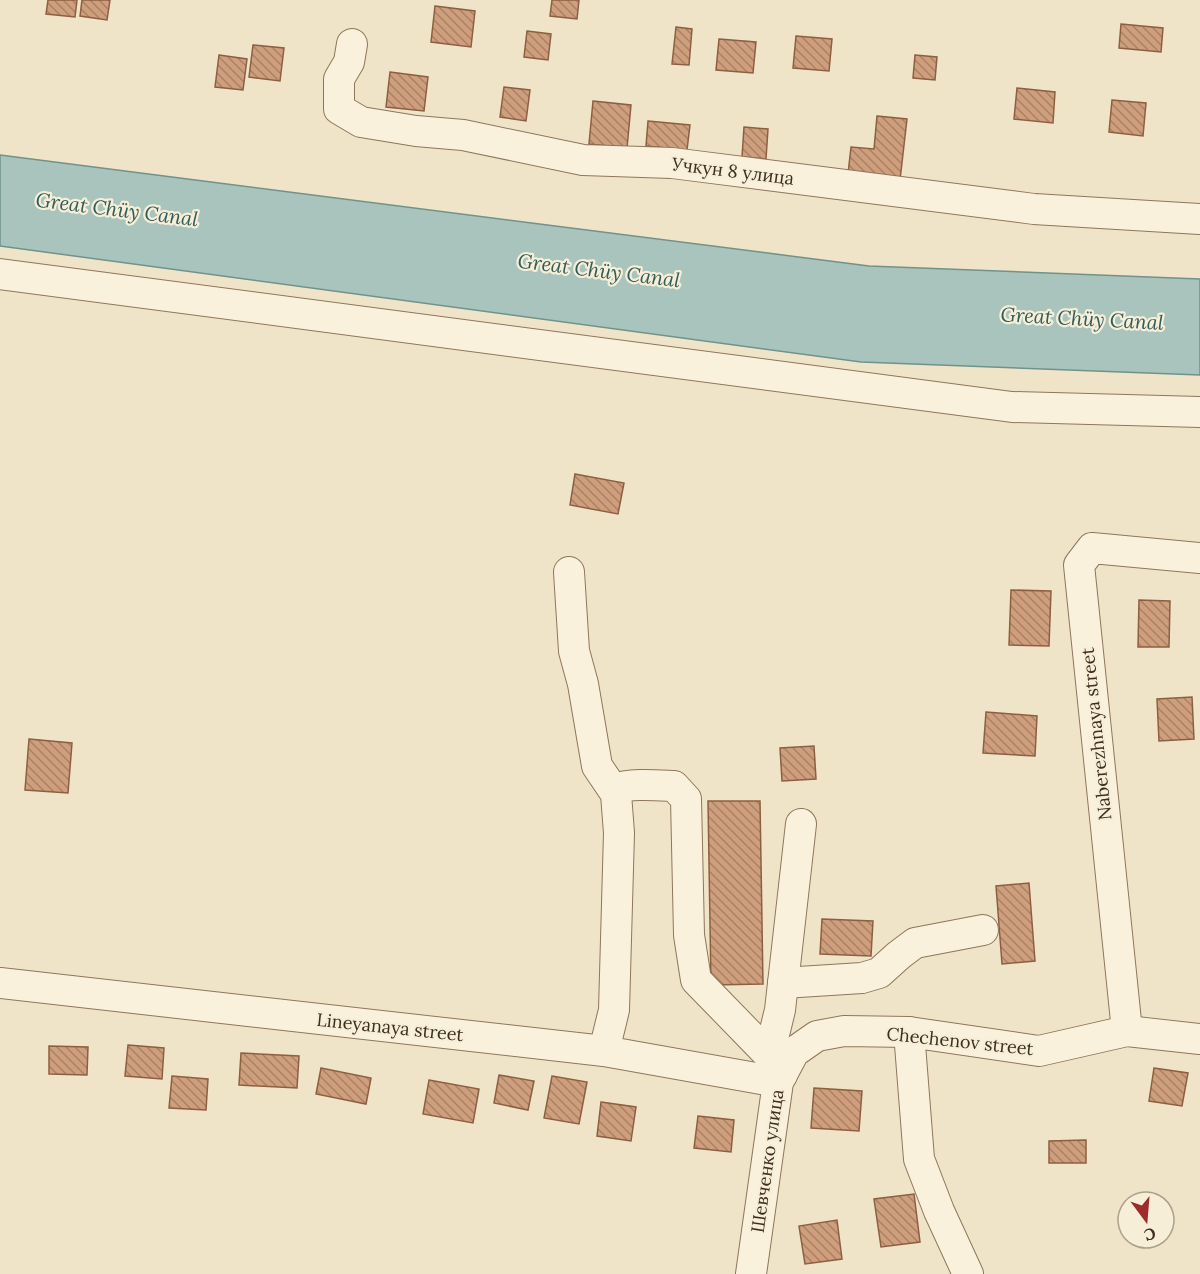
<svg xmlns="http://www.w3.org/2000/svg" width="1200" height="1274" font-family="Lora,serif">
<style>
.water{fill:#a9c4bc;stroke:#6f938a;stroke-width:1.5}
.building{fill:url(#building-back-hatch);stroke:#8d5f41;stroke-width:1.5}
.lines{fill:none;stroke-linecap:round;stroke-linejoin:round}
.minor-casing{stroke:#8d765c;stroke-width:32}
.minor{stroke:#faf1dc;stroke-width:30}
.labels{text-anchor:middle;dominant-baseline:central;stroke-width:4.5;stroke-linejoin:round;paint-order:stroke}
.street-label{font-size:18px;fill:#3d2e20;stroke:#f7eed8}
.water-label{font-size:20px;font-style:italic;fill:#2f5d5a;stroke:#f7eed8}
</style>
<defs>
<pattern id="building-back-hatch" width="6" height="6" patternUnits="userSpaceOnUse" patternTransform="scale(1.5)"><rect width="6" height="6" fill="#cf9f7d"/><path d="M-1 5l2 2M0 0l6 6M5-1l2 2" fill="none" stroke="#a98266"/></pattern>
</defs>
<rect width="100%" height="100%" fill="#f0e4c8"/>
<!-- water -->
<path class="water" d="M0,155L869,266L1200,279V375L861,362L0,246Z"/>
<!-- building -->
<g class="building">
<path d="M48,0H77L75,17L46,14Z"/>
<path d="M82,0H110L107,20L80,16Z"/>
<path d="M552,0H579L577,19L550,16Z"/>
<path d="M435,6L475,11L471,47L431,42Z"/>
<path d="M1121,24L1163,28L1161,52L1119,48Z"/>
<path d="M676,27L692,29L689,65L672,64Z"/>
<path d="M527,31L551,34L548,60L524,57Z"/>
<path d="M796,36L832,39L829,71L793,68Z"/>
<path d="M719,39L756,42L753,73L716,70Z"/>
<path d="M253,45L284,48L280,81L249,77Z"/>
<path d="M219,55L247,59L243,90L215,87Z"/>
<path d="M915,55L937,57L935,80L913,78Z"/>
<path d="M390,72L428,77L424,111L386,107Z"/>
<path d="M504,87L530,90L526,121L500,117Z"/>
<path d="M1017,88L1055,92L1053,123L1014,119Z"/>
<path d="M1112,100L1146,103L1143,136L1109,132Z"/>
<path d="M593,101L631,105L627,148L589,144Z"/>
<path d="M877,116L907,119L900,180L848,174L851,147L874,149Z"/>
<path d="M648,121L690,125L687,150L646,146Z"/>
<path d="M744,127L768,129L766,159L742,157Z"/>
<path d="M575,474L624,483L618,514L570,505Z"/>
<path d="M1011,590L1051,591L1049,646L1009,645Z"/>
<path d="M1139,600L1170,601L1169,647H1138Z"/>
<path d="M1192,697L1194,739L1159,741L1157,699Z"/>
<path d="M986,712L1037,716L1035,756L983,753Z"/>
<path d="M29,739L72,743L68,793L25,790Z"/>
<path d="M814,746L816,779L782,781L780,748Z"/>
<path d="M708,801H760L763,984L711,985Z"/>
<path d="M1029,883L1035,961L1002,964L996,886Z"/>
<path d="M822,919L873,921L871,956L820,954Z"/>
<path d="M128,1045L164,1048L162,1079L125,1076Z"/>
<path d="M49,1046L88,1047L87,1075L49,1074Z"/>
<path d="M241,1053L299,1056L297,1088L239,1085Z"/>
<path d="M321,1068L371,1078L366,1104L316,1094Z"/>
<path d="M1154,1068L1188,1073L1182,1106L1149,1101Z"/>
<path d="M499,1075L534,1081L528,1110L494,1103Z"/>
<path d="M172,1076L208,1079L206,1110L169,1108Z"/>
<path d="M552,1076L587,1082L579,1124L544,1118Z"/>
<path d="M429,1080L479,1089L473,1123L423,1114Z"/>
<path d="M814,1088L862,1091L859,1131L811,1128Z"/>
<path d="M601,1102L636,1107L631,1141L597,1136Z"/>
<path d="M698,1116L734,1120L731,1152L694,1148Z"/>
<path d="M1086,1140V1163H1049V1141Z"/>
<path d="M914,1194L920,1242L881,1247L874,1199Z"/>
<path d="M837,1220L842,1259L805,1264L799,1226Z"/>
</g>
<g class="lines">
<!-- minor casing -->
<g class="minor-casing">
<g id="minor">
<path d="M352,44L349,62L339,79V109L361,122L416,131L463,135L583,160L672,163L1034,209L1200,219"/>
<path d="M0,274L1012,407L1200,412"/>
<path d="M569,572L574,651L583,684L597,766L616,794L619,833L614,1010L604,1051"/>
<path d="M613,789C631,783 654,785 674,786L686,799L689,935L696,980L769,1055L782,1075"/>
<path d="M0,983L604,1051L778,1082"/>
<path d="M783,983L862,978L879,973L899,955L915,943L983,930"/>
<path d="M1127,1031L1079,565L1092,548L1200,558"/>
<path d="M909,1032L919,1159L939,1211L968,1274"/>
<path d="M769,1055L780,1010L801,824"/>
<path d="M751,1274L778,1082L794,1052L817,1036L844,1031L909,1032L1039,1051L1127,1031L1200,1039"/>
</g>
</g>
<!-- minor -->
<use href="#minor" class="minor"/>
</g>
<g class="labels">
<!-- street labels -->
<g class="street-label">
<text transform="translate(733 171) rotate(7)">Учкун 8 улица</text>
<text transform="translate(1096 734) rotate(-96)">Naberezhnaya street</text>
<text transform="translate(390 1027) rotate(6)">Lineyanaya street</text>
<text transform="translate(960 1041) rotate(6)">Chechenov street</text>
<text transform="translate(767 1161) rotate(-82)">Шевченко улица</text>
</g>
<!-- water labels -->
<g class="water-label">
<text transform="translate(117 209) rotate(7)">Great Chüy Canal</text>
<text transform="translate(599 270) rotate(7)">Great Chüy Canal</text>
<text transform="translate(1082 318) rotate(3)">Great Chüy Canal</text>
</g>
</g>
<!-- north arrow -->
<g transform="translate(1146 1220) rotate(164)"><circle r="28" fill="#f7eed8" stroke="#ada18e" stroke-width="1.5"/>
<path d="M0-4.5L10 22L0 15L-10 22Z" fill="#9e2a2b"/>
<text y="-9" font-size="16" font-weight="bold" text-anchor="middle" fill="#3d2e20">С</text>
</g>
</svg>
